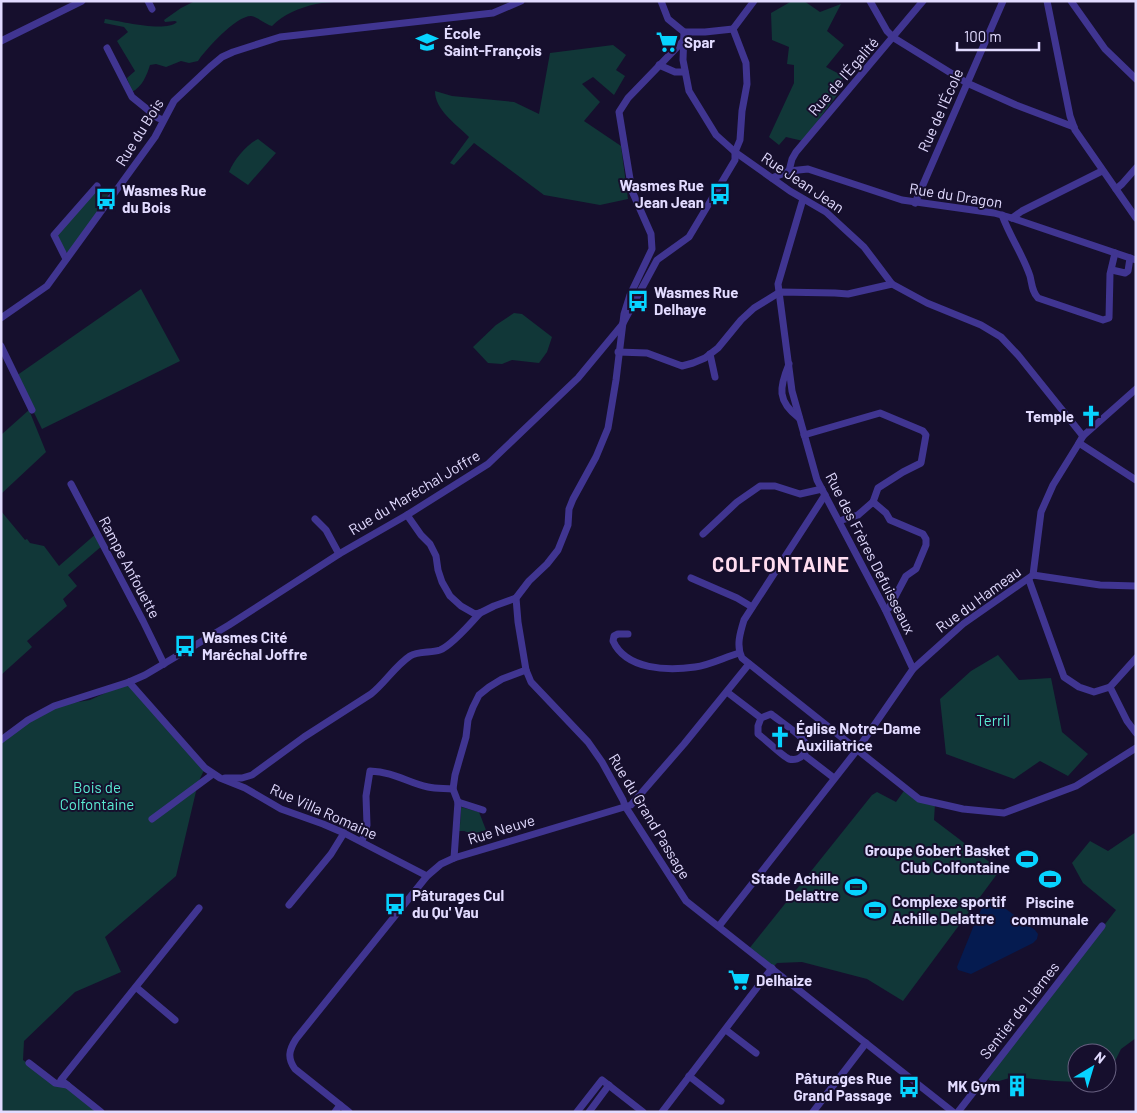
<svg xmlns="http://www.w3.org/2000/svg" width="1137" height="1113" font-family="Barlow,sans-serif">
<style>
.green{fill:#113738}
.water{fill:#051b50}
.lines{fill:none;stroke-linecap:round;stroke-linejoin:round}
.minor{stroke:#403591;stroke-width:7}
.labels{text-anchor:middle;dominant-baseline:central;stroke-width:4;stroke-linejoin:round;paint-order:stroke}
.poi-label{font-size:15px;font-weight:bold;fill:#e2dbff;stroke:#160f2d;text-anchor:start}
.street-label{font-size:15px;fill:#e2dbff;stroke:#160f2d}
.park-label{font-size:15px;fill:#5aecd3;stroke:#160f2d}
.district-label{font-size:20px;font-weight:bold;letter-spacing:1px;fill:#ffddf0;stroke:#160f2d}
</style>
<rect width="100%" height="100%" fill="#160f2d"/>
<!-- green -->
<g class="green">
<path d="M195,1H340C332,3 324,2 316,4C299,8 284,14 272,26C264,24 258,17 251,16C236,16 206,49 198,61L189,63L181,61L166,67L156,64L150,65C147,75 142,87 132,92L127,78L135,71L117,41L128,32L124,27L104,23L105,19C121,21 165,33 177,22L175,21L165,22L164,20L181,8Z"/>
<path d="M792,1H804L820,12L841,4L827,31L844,45L826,67L845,77L832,89L837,95L803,141L786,137L779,145L769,137L794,83V65L787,64L789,47L772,40L771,13Z"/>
<path d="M613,45L626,55L616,70L625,76L614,95L593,77L582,84L600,102L584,121L621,146L628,199L600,205L544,195L474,143L454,165L450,163L469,137C456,124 435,110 435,91L452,96L514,102L539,114L550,53Z"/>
<path d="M258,139L276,153L248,185L229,172C234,160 246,145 258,139Z"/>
<path d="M97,186L110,196L69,252H65L57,235Z"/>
<path d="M141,289L180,361L42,429L16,376Z"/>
<path d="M514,313L522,314L552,337L547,352L539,363L512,360L502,364L488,363L473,347L496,325Z"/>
<path d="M29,410L46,452L1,494V435Z"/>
<path d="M1,511L25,540L27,539L30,543L44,546L59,566L97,533L103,545L68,575L77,586L63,599L67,606L27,641L32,647L1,675Z"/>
<path d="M998,655L1019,680L1051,678L1062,732L1088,754L1068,776L1040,761L1014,779L946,754L940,699L971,671Z"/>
<path d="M129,682L205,768L198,783L176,876L105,937L121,972L75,992L24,1041L23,1060L55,1083L68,1085L101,1112H1V740L54,706L90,700Z"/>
<path d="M906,788L935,804L934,820L1000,870L903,1001L867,979L802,962L777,963L772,968L748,950L872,795L877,792L896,802Z"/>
<path d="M461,807L479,812L486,830L473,834L464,831H456V825H460L461,810H458Z"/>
<path d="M1136,832V1038L1121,1049L1107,1077V1053H1077V1082L1055,1081L1013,1077L999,1081L989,1080L988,1074L1116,910L1083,883L1072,863L1090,841L1108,851Z"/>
</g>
<!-- water -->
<path class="water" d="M988,896L1035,930L1038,934L1037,939L1033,943L971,974L958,970L957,967L976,920Z"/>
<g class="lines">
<!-- minor -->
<g class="minor">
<path d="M148,1L152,9"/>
<path d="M661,1L668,19L684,32H705L733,29"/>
<path d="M870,1L887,31L894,38L967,83L1016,105L1074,127"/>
<path d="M1047,1L1070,116L1075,130L1136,218"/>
<path d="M1071,1L1105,49L1136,79"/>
<path d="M733,29L754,1"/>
<path d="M684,32L683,60L689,91L716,135L735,152L790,191L826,212L864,247L892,284L927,303L981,325L1001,337L1018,355L1083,436"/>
<path d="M684,40L628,98L619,112L632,191L651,234L652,249L630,295L624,314L616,380L608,428L596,457L573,499L569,509L568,525L558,550L547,564L529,581L516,598L518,622L526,670L531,682L588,742L602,762L623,800L625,806L686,901L953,1112"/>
<path d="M1,41L82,1"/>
<path d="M107,48L132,97L158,118L163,120"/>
<path d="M659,65L675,72H685"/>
<path d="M789,171L792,159L796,152L923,1"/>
<path d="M772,178L789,171L808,169L902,200L994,213L1012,218L1136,260"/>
<path d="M1116,189L1122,184L1136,168"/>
<path d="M803,199L778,284L792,391L817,480L885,609L913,669"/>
<path d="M915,203L1003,1"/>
<path d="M1002,215C1010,237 1023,255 1030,276C1032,284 1032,292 1038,298L1103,320L1109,318L1110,274L1115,253"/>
<path d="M1012,218L1022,211L1102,171"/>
<path d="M66,259L54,235L97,186"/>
<path d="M1112,270L1125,273L1128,271L1130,258"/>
<path d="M1,318L47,286L155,137L174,101L210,67L222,57L233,52L280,37L493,13L521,1"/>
<path d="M1,346L32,410"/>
<path d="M618,352L647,353L682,366L693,363L705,358L718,348L741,320L754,308L780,292L835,293L848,294L892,284"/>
<path d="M710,354L715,377"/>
<path d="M789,364C779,388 777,401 799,418"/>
<path d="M1136,389L1083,436L1079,443L1136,480"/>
<path d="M804,435L880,413L923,431L926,435L921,463L903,472L878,488L873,502"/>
<path d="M71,484L143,621L164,664"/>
<path d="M825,495L744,620C740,633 736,646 742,658L919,799L963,809L1004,813L1076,786L1136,748"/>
<path d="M407,515L421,535L430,544L436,556L438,570L442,582L450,596L461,606L475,614L480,613L494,606L516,598"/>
<path d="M315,519L326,530L339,554"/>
<path d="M839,521L858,515L873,502L886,513L890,520L923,534L926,539V545L916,569L906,576L889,608L885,609"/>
<path d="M703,534L737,502L760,486H775L800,494L822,489"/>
<path d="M1033,575L1041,512L1053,485L1079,443"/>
<path d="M691,578L737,598L752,607"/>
<path d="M1029,580L1064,677L1079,687L1094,692L1110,687L1127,721L1136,733"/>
<path d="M628,634H618L614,636L613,641C626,670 668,671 695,667C710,665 725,657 739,653"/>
<path d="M129,682L205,768L220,778L245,788L281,809L323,824L344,833L427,876"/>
<path d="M1110,687L1136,658"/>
<path d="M727,692L761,718L771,714C778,720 800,734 804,741C811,751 800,762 789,759C782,756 765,739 758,734V726L761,718"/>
<path d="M1,740L28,720L54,706L129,682L145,675L229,625L339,554L407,515L488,464L578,378L622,325L657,260L689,237L735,160V152L740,140L742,111L747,84L746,63L733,29"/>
<path d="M804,755L834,778"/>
<path d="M225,778H242L252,775L304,737L371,694C385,683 395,666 410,656C418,651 431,653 440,650C451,646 472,622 480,613"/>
<path d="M458,802L483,810"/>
<path d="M152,819L213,774"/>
<path d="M362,841L367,825L366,796L370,771C395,772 406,782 428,787C437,789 445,788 453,789"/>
<path d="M454,858L458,802L453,789L455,775L466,737L468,720L473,707L479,695L489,687L502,679L526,670"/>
<path d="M289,905L331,854L344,833"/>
<path d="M719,926L857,750L913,669L963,624L1033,575L1100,585L1136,586"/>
<path d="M137,988L175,1020"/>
<path d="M726,1030L756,1053"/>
<path d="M29,1063L55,1083L67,1085"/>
<path d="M689,1076L721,1101"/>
<path d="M101,1112L61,1080L199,908"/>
<path d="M335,1112L340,1105"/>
<path d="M349,1112L295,1069C287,1058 289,1050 296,1039L427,876L441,864L454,858L631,805L684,744L749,664"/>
<path d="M577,1112L602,1080L643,1112"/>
<path d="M589,1112L609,1085"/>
<path d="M662,1112L772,968"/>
<path d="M813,1112L866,1043"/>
<path d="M958,1112L1102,926"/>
</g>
</g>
<!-- icons -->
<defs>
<g id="school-bare" transform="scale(1.725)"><path d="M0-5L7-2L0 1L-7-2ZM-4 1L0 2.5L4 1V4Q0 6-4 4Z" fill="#07d3ff" stroke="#160f2d" stroke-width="2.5" paint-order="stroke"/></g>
<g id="supermarket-bare" transform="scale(1.725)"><path d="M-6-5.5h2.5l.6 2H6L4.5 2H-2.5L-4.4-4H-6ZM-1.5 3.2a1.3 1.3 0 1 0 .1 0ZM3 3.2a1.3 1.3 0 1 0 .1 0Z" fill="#07d3ff" stroke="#160f2d" stroke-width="2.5" paint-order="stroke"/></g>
<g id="bus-bare" transform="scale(1.725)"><path d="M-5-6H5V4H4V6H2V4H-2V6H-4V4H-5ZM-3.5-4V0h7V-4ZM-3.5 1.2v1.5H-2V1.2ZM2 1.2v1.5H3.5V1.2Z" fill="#07d3ff" stroke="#160f2d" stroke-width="2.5" paint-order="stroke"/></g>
<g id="church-bare" transform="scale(1.725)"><path d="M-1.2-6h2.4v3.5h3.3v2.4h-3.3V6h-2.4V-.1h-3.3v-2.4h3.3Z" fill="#07d3ff" stroke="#160f2d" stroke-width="2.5" paint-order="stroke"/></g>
<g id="stadium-bare" transform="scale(1.725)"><path d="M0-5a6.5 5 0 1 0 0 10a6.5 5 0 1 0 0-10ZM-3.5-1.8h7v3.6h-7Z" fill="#07d3ff" stroke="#160f2d" stroke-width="2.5" paint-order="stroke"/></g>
<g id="building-bare" transform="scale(1.725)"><path d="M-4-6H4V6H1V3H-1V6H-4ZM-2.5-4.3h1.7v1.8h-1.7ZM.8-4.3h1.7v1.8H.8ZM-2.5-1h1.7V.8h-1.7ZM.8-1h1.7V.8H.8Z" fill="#07d3ff" stroke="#160f2d" stroke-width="2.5" paint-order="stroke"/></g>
</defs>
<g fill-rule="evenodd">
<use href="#school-bare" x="427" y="42"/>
<use href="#supermarket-bare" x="667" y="42"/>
<use href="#bus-bare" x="720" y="194"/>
<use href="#bus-bare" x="106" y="199"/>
<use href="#bus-bare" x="638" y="301"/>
<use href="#church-bare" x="1091" y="416"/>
<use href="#bus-bare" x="185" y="646"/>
<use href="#church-bare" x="780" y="737"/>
<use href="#stadium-bare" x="1027" y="859"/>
<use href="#stadium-bare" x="1050" y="879"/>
<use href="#stadium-bare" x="856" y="887"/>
<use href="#bus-bare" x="395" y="904"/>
<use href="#stadium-bare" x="875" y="910"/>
<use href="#supermarket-bare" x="739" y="980"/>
<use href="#building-bare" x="1017" y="1086"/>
<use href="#bus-bare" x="909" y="1087"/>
</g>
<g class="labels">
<!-- poi labels -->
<g class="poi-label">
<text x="444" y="33">École<tspan x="444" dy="17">Saint-François</tspan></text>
<text x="684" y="42">Spar</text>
<text x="704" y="185" text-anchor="end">Wasmes Rue<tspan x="704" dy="17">Jean Jean</tspan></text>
<text x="122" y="190">Wasmes Rue<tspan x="122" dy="17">du Bois</tspan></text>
<text x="654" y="292">Wasmes Rue<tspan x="654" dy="17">Delhaye</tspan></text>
<text x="1074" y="416" text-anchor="end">Temple</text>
<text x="202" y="637">Wasmes Cité<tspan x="202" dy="17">Maréchal Joffre</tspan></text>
<text x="796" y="728">Église Notre-Dame<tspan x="796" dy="17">Auxiliatrice</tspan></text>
<text x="1010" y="850" text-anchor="end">Groupe Gobert Basket<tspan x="1010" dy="17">Club Colfontaine</tspan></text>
<text x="839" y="878" text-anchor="end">Stade Achille<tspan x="839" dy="17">Delattre</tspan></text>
<text x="412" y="895">Pâturages Cul<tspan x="412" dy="17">du Qu' Vau</tspan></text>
<text x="892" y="901">Complexe sportif<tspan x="892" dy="17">Achille Delattre</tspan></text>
<text x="1050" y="902" text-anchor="middle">Piscine<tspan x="1050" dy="17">communale</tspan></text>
<text x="756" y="980">Delhaize</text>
<text x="892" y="1078" text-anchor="end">Pâturages Rue<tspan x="892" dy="17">Grand Passage</tspan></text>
<text x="1000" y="1086" text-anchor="end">MK Gym</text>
</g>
<!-- street labels -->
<g class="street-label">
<text transform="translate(843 76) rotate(-49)">Rue de l'Égalité</text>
<text transform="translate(940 110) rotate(-66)">Rue de l'École</text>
<text transform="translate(139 132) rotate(-58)">Rue du Bois</text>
<text transform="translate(803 182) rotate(34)">Rue Jean Jean</text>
<text transform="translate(956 195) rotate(9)">Rue du Dragon</text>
<text transform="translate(414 492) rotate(-31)">Rue du Maréchal Joffre</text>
<text transform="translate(871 553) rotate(63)">Rue des Frères Defuisseaux</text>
<text transform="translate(130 567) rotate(62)">Rampe Anfouette</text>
<text transform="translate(978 599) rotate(-36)">Rue du Hameau</text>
<text transform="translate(324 811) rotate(24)">Rue Villa Romaine</text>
<text transform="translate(650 816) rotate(59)">Rue du Grand Passage</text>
<text transform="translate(501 829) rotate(-17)">Rue Neuve</text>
<text transform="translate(1019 1010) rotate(-52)">Sentier de Liernes</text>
</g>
<!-- park labels -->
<g class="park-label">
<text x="993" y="720">Terril</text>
<text x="97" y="787">Bois de<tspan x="97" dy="17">Colfontaine</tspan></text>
</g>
<!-- district labels -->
<g class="district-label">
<text x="781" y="564">COLFONTAINE</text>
</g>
</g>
<!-- border -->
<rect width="1137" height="1113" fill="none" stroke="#e2dbff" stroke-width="5"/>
<!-- north arrow -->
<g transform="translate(1092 1068) rotate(38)"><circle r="24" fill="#160f2d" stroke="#686181"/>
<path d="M0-4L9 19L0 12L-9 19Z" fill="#07d3ff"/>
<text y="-8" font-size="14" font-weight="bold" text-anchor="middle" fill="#e2dbff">N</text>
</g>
<!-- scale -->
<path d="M957 42v8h82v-8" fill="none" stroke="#e2dbff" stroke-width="2.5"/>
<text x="964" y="42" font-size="15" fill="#e2dbff" stroke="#160f2d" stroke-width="4" paint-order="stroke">100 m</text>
</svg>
